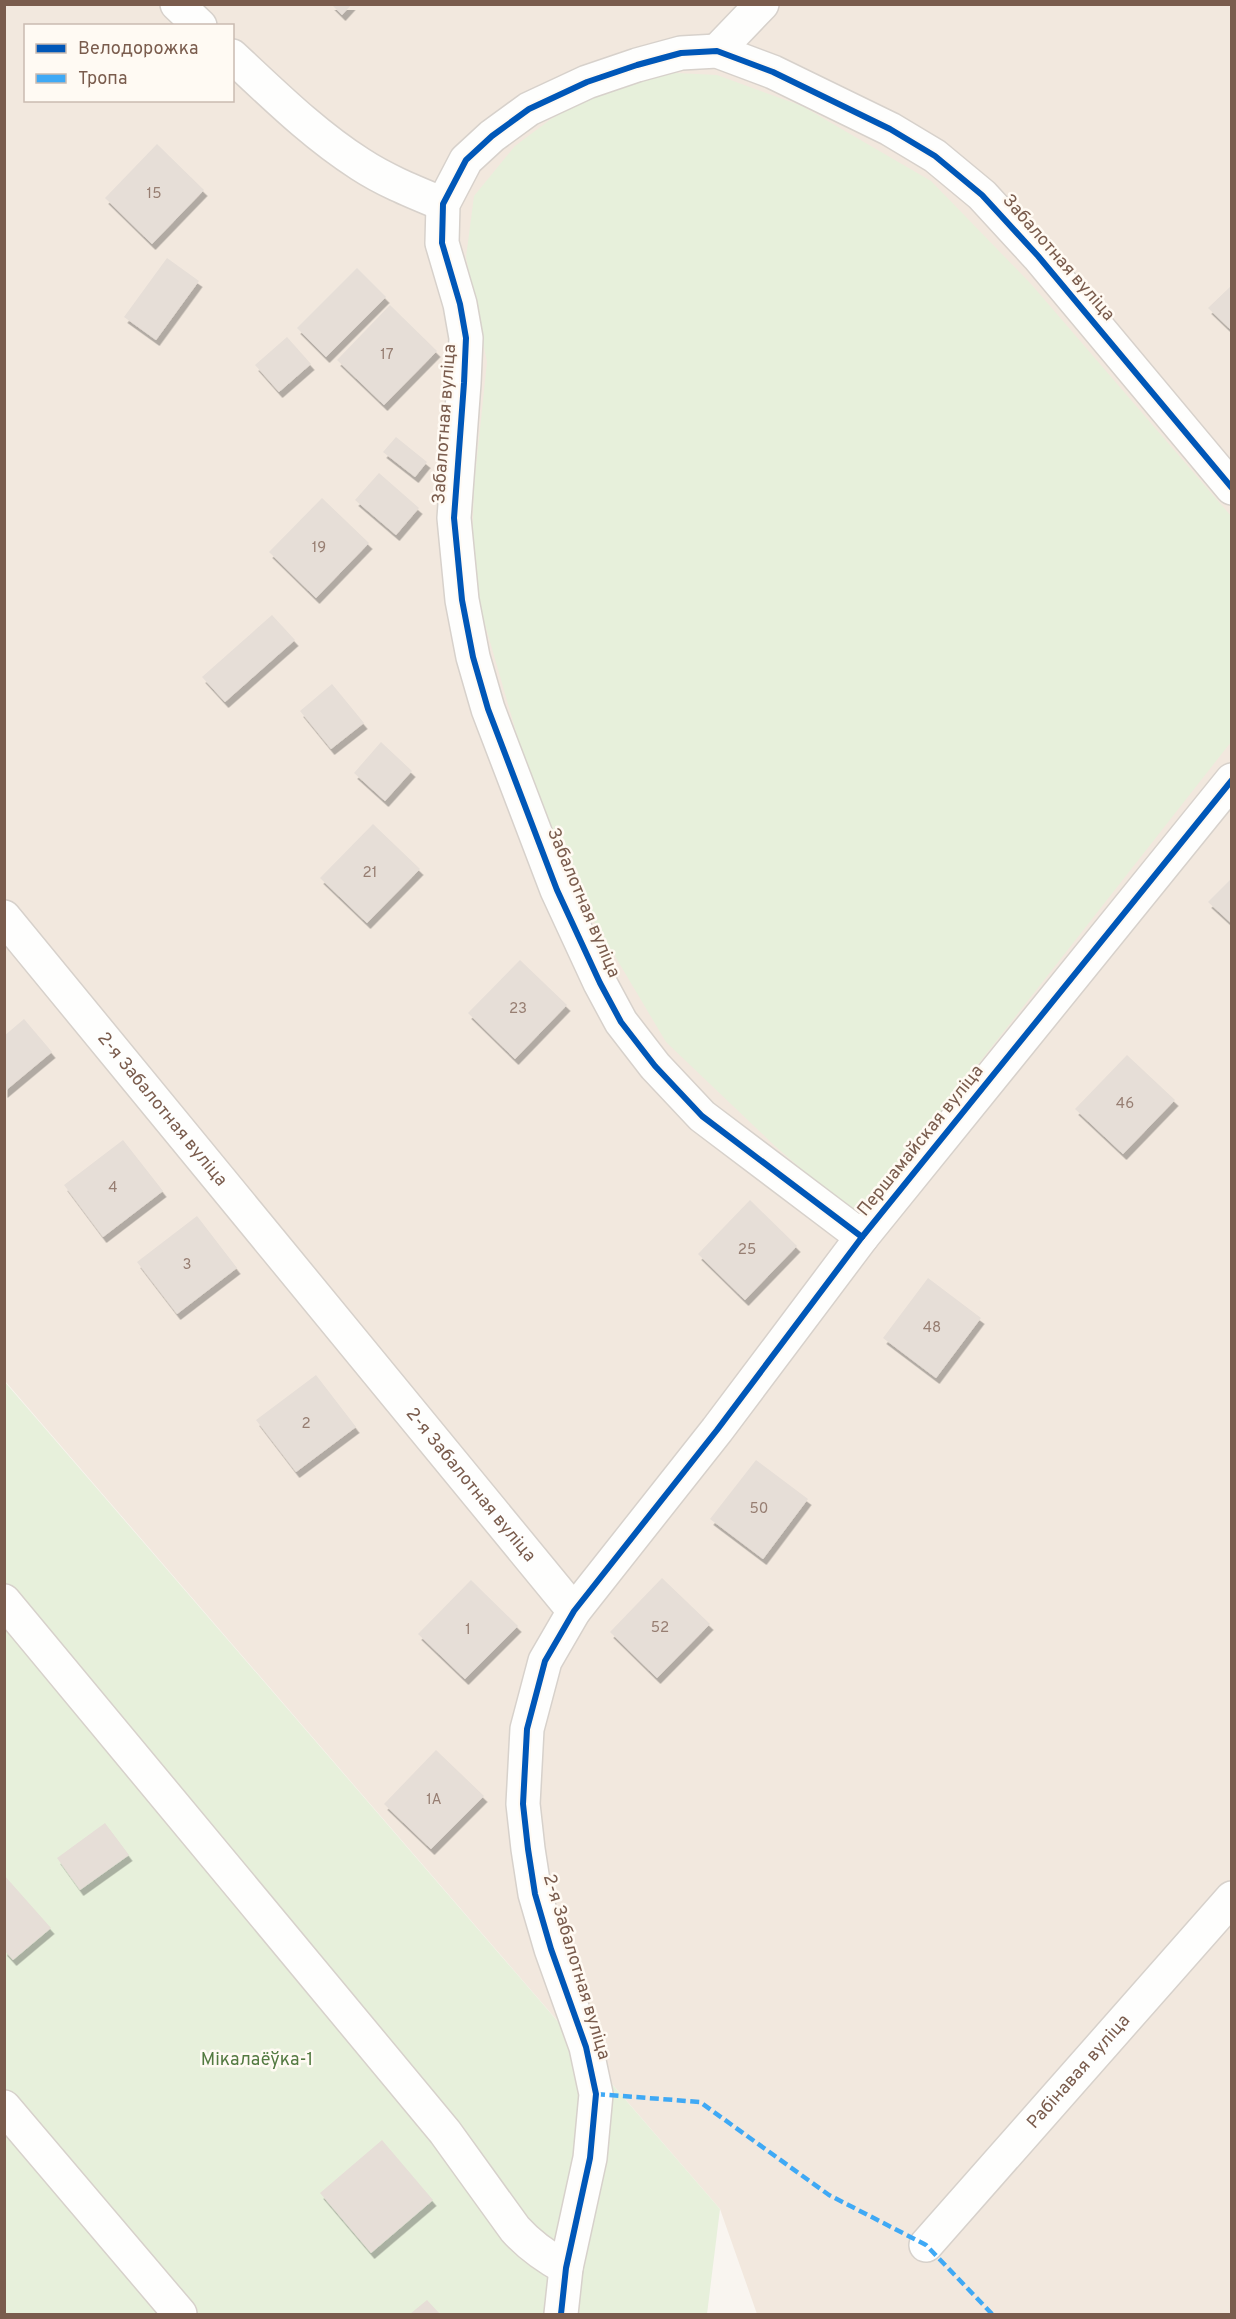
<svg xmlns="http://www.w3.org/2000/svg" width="1236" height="2319" font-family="Overpass,sans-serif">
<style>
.residential{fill:#f2e8de;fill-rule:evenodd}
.green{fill:#e7f0db}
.building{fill:#e6ded7;filter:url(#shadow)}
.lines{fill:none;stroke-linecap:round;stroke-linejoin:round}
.street-casing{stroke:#d7d1cb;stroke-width:36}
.street{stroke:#fefefd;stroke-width:33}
.quiet{stroke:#3fa9f5;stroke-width:4.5;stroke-dasharray:9 4.5;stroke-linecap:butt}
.cycleway-casing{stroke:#fffaf3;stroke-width:10}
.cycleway{stroke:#0057b8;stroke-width:6}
.labels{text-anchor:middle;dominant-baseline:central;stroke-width:5;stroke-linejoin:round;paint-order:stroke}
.number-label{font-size:15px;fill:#977e72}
.street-label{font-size:18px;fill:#7a5c4d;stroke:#fffaf3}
.park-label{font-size:18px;fill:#537a41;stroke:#fffaf3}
</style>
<defs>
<filter id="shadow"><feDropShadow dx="3.5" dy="6" stdDeviation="0" flood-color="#0004"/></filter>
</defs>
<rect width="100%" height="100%" fill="#f9f5f0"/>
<!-- residential -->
<path class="residential" d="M4,5H1231V2314H757L720,2209L5,1381ZM26,26H232V100H26Z"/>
<!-- green -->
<g class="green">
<path d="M657,72L717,75L802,106L931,181L1031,284L1231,516V742L873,1198L854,1210L821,1186L775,1146L666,1042L587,909L527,770L480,607L472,549L474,486L487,362L466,257L474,196L515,146L551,119L605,89Z"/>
<path d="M4,1381L720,2209L707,2314H5Z"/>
</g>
<!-- building -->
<g class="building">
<path d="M331,4H352L342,15Z"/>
<path d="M157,144L204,190L152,244L105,198Z"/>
<path d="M167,258L199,281L156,340L124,317Z"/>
<path d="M357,268L386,297L326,357L297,328Z"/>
<path d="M1232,285V331L1208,308Z"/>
<path d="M390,305L437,351L384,405L337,360Z"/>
<path d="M287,337L311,364L279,392L255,365Z"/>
<path d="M396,437L427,462L415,477L383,452Z"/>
<path d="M379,473L419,508L396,535L355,500Z"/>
<path d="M322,498L369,543L316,598L269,552Z"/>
<path d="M272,615L295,640L225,702L202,677Z"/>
<path d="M332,684L364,723L331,749L300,711Z"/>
<path d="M381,742L412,771L385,801L354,773Z"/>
<path d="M373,824L420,869L367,923L320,878Z"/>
<path d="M1232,878V924L1208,902Z"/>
<path d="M520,960L567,1005L515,1059L468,1013Z"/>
<path d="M24,1019L52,1052L4,1092V1036Z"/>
<path d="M1127,1055L1175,1100L1123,1154L1075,1109Z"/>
<path d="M123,1140L163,1191L103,1237L64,1185Z"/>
<path d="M750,1200L797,1246L745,1300L698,1254Z"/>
<path d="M197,1216L237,1268L177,1314L137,1262Z"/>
<path d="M928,1278L981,1318L936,1378L883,1338Z"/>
<path d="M316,1375L356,1427L296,1472L256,1420Z"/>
<path d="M756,1460L808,1499L763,1559L710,1519Z"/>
<path d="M662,1578L710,1624L657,1678L610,1632Z"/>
<path d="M471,1580L518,1626L465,1679L418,1634Z"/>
<path d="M436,1750L484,1796L431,1849L384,1804Z"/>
<path d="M105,1823L129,1855L80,1890L57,1858Z"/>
<path d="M4,1875L51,1928L13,1960L4,1950Z"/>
<path d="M382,2140L433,2200L371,2253L320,2193Z"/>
<path d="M427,2300L440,2314H410Z"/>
</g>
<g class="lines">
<!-- street casing -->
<g class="street-casing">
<g id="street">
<path d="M177,4L200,26"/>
<path d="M717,51L762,4"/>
<path d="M232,56C273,94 313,134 360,164C386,181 414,192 443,204"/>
<path id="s1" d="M4,917L574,1611"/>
<path d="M862,1237L702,1116L655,1066L621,1022L600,983L557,890L488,709L473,657L462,600L454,518L464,383L466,338L460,304L442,243L443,204L466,160L492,136L529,109L587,82L637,65L681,53L717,51L773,72L890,129L935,156L982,195L1038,256L1232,488"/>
<path d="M4,1601L445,2132L515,2229C530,2246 546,2257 566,2268"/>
<path d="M4,2107L180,2314"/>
<path id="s2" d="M926,2245L1232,1898"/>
<path d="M561,2314L566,2268L590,2158L596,2094L586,2047L551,1949L535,1894L528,1849L523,1804L527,1729L545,1661L574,1611L717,1430L862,1237L1232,780"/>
</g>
</g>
<!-- street -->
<use href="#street" class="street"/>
<!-- quiet -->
<path class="quiet" d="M596,2094L700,2102L829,2195L926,2245L992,2314"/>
<!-- cycleway casing -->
<g class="cycleway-casing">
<g id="cycleway">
<path d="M862,1237L702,1116L655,1066L621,1022L600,983L557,890L488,709L473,657L462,600L454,518L464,383L466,338L460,304L442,243L443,204L466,160L492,136L529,109L587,82L637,65L681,53L717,51L773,72L890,129L935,156L982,195L1038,256L1232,488"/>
<path d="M561,2314L566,2268L590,2158L596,2094L586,2047L551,1949L535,1894L528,1849L523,1804L527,1729L545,1661L574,1611L717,1430L862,1237L1232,780"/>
</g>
</g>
<!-- cycleway -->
<use href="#cycleway" class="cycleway"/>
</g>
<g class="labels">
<!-- number labels -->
<g class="number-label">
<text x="154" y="194">15</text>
<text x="387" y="355">17</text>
<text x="319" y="548">19</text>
<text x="370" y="873">21</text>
<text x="518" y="1009">23</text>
<text x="1125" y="1104">46</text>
<text x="113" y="1188">4</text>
<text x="747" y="1250">25</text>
<text x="187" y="1265">3</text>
<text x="932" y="1328">48</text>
<text x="306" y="1424">2</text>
<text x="759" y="1509">50</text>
<text x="660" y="1628">52</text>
<text x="468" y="1630">1</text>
<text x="434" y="1800">1А</text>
</g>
<!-- street labels -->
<g class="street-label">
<text transform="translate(1058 258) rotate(49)">Забалотная вуліца</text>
<text transform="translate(445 424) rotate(-86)">Забалотная вуліца</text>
<text transform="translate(583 903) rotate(67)">Забалотная вуліца</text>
<text stroke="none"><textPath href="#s1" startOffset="249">2-я Забалотная вуліца</textPath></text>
<text transform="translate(921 1141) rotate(-51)">Першамайская вуліца</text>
<text stroke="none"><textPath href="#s1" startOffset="735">2-я Забалотная вуліца</textPath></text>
<text transform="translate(576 1967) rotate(73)">2-я Забалотная вуліца</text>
<text stroke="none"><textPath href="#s2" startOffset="231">Рабінавая вуліца</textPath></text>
</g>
<!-- park labels -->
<g class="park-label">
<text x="257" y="2060">Мікалаёўка-1</text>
</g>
</g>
<!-- border -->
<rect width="1236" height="2319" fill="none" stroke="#7a5c4d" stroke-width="12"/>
<!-- legend -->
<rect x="24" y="24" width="210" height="78" fill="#fffaf3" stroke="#cabbb1" stroke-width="1.5"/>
<rect x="36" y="44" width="30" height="9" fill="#0057b8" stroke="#cabbb1" stroke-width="1.5"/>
<text x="78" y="54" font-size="18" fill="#7a5c4d">Велодорожка</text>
<rect x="36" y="74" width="30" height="9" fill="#3fa9f5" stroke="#cabbb1" stroke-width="1.5"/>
<text x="78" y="84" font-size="18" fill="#7a5c4d">Тропа</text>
</svg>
